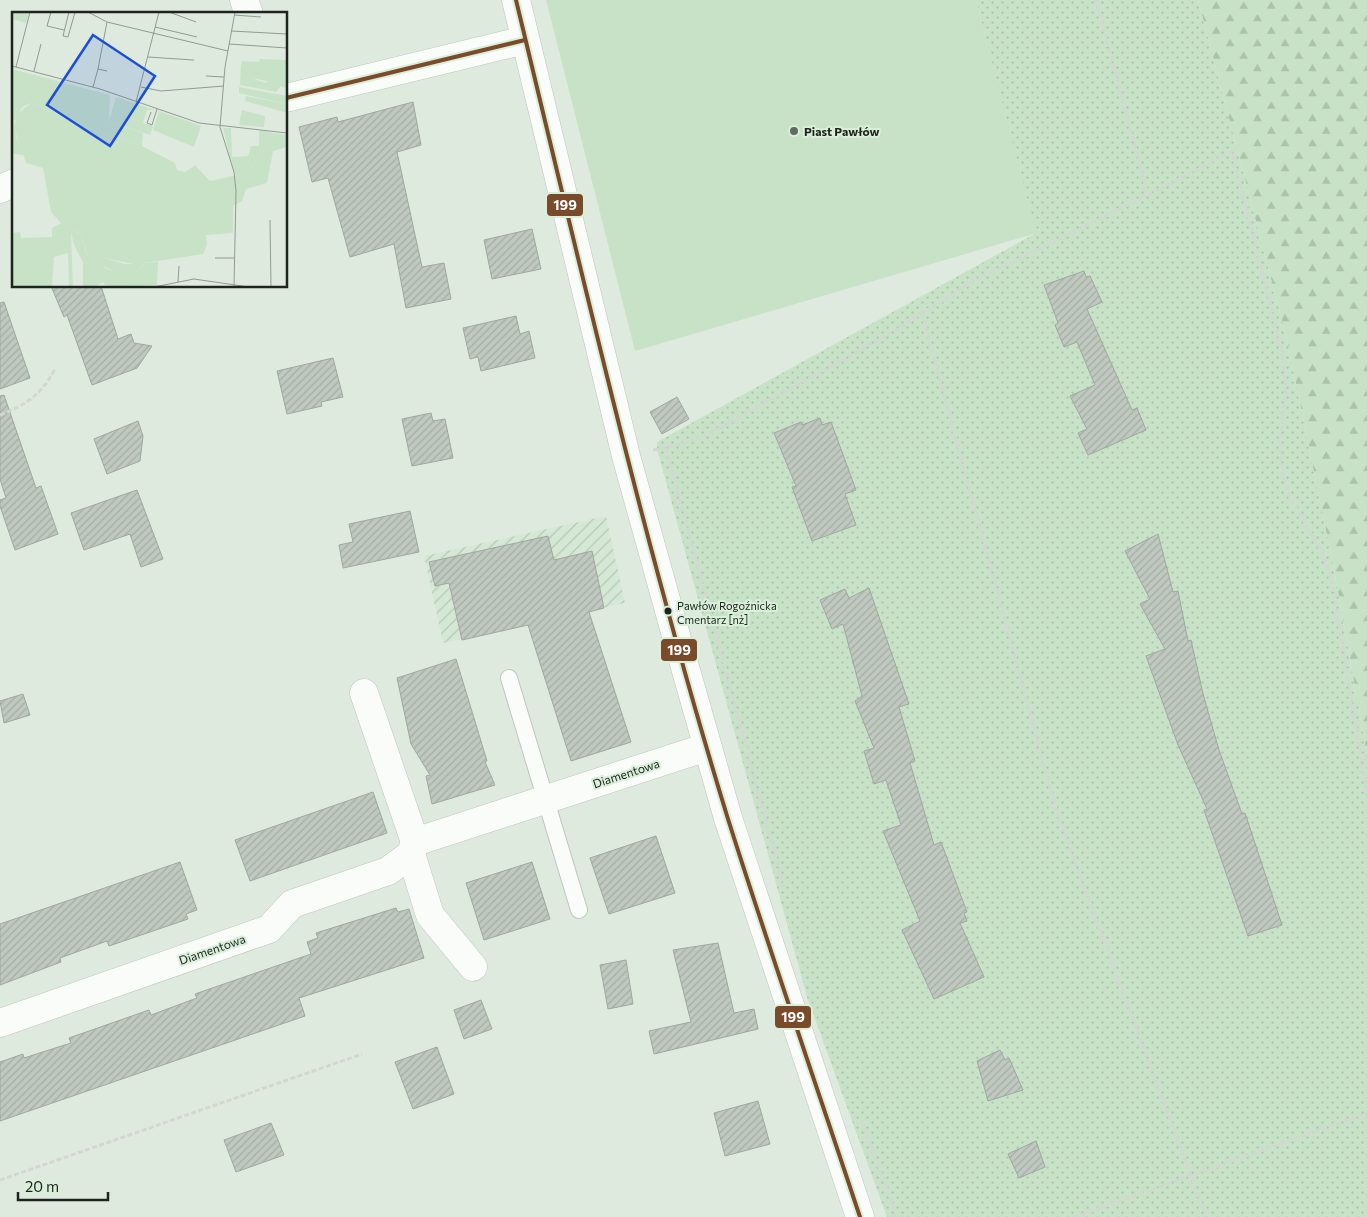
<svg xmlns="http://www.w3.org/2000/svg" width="1367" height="1217" font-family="Commissioner,sans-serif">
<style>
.industrial{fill:url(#industrial-furrows)}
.forest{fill:url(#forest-firs)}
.park{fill:#c8e2c8}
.garden{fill:url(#garden-dots)}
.building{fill:url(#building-hatch);stroke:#9fa89f}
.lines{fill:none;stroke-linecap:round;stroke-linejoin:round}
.lane-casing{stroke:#bdc6bd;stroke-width:18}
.street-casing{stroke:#bdc6bd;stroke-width:29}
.secondary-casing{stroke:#bdc6bd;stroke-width:29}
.path{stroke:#d3d6d3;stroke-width:3;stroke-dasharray:5 2.5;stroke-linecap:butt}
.lane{stroke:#fafcfa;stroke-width:16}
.street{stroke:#fafcfa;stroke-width:28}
.secondary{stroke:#fafcfa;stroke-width:28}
.bus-1-casing{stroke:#daefda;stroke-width:8}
.bus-1{stroke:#7a4b2a;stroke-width:4}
.poi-dot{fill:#616961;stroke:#daefda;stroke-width:2}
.bus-dot{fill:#1d241d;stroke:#daefda;stroke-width:2}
.labels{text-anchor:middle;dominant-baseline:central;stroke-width:4;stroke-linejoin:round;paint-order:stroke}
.bus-label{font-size:11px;fill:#1d241d;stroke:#daefda;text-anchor:start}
.poi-label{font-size:12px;font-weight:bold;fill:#1d241d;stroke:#daefda;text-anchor:start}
.street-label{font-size:12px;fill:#1d241d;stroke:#daefda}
.inset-road{fill:none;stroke:#919b91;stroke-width:1}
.view{fill:#1d4ed8;fill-opacity:0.15;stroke:#1d4ed8;stroke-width:2.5}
.inset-edge{fill:none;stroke:#1d241d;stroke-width:2.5}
.line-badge{stroke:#daefda;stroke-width:2}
.badge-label{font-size:14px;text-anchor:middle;font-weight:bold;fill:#fff}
</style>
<defs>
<pattern id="industrial-furrows" width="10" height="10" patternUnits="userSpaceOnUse" patternTransform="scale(1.25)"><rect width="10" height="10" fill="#d5e8d5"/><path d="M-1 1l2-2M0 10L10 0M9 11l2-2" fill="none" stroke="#b6c7b6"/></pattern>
<pattern id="forest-firs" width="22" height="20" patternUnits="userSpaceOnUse" patternTransform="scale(1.25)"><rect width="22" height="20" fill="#c8e2c8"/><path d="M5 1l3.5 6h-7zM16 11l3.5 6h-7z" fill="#abc2ab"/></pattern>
<pattern id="garden-dots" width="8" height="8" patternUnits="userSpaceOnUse" patternTransform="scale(1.25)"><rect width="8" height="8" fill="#c8e2c8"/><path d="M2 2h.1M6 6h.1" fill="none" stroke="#abc2ab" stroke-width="1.8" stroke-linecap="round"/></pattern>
<pattern id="building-hatch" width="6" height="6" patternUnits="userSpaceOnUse" patternTransform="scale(1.25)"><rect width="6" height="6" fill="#c0c9c0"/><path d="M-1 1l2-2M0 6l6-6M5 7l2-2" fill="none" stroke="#a5aca5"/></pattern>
</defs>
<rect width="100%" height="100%" fill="#dfeadf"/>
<!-- industrial -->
<path class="industrial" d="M606,516L625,603L443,643L424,556Z"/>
<!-- forest -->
<path class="forest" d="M1198,0H1367V755L1335,575L1287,340Z"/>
<!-- park -->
<path class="park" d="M546,0H976L1037,233L635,351Z"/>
<!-- garden -->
<path class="garden" d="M976,0H1198L1287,340L1335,575L1367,755V1217H887L807,997L657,449V442L1036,233Z"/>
<!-- building -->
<g class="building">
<path d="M413,102L421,145L397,152L422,267L444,263L451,299L406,308L394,244L350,257L328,178L312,182L299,127L337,117L338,122Z"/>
<path d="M532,229L541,269L492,279L484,240Z"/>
<path d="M1084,271L1086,277L1090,276L1102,302L1087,309L1132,410L1137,408L1146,430L1088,455L1078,433L1087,429L1070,396L1095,385L1077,342L1064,347L1055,325L1058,323L1044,285Z"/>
<path d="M51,286H101L118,339L131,334L134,343L152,346L137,368L92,385L67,315L64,317Z"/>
<path d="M4,302L30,378L0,389V303Z"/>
<path d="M516,316L520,334L529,331L535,358L481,371L478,357L470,359L463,328Z"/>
<path d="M333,358L343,397L321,402L322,406L287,414L277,371Z"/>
<path d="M4,395L36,488L41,486L58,534L15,550L0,506V500L6,498L0,479V396Z"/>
<path d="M677,397L689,419L662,434L650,412Z"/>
<path d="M431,413L433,421L445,419L453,458L412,466L402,419Z"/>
<path d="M820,418L822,425L831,422L856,490L845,494L856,525L812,541L792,487L796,486L774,433L801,422L802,425Z"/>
<path d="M138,421L143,436L140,461L107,474L94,439Z"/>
<path d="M137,490L163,559L141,567L130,534L84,550L71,513Z"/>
<path d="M410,511L419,552L343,568L339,545L353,542L349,524Z"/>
<path d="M1158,534L1173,592L1178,591L1188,641L1191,640L1203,694L1219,750L1242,814L1245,813L1282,925L1248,936L1204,810L1207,809L1178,745L1146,656L1165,649L1140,604L1150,599L1125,551Z"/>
<path d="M548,536L554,560L592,551L604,608L589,612L631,742L571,761L528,625L462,640L449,583L435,586L429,562Z"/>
<path d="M869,588L909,704L899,707L915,761L910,763L934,845L941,842L967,912L964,913L967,921L960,923L984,977L934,999L902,930L920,921L883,831L901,825L886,780L874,784L864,751L874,748L855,701L862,696L843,624L832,629L820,600L845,589L849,598Z"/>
<path d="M456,659L487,761L485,762L495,785L432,804L426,776L430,775L411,744L397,678Z"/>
<path d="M23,694L30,715L4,723L0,701Z"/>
<path d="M373,792L387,833L250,881L235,840Z"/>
<path d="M656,836L675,893L609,914L590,858Z"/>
<path d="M180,862L197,910L186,914L188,919L109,946L107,941L60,958L61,962L0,985V924Z"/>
<path d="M532,862L550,919L484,940L466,883Z"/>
<path d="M396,908L398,912L409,909L424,958L299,998L305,1016L0,1121V1062L23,1054L24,1058L71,1043L69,1038L149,1010L151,1015L197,998L195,994L311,954L307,942L318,938L316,933Z"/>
<path d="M718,943L734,1013L754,1009L758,1029L654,1054L649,1031L691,1022L673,950Z"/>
<path d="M626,960L633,1004L608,1009L600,965Z"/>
<path d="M481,1000L492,1029L464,1039L454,1010Z"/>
<path d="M437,1047L454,1094L413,1109L395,1062Z"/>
<path d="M1000,1050L1005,1060L1009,1058L1023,1090L988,1101L977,1061Z"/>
<path d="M758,1101L770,1144L725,1156L714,1113Z"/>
<path d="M271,1123L284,1155L236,1172L224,1140Z"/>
<path d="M1036,1141L1045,1167L1019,1178L1008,1154Z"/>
</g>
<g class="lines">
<!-- lane casing -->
<g class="lane-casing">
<path id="lane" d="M509,678L579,910"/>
</g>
<!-- street casing -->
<g class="street-casing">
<g id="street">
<path d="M244,0L249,14"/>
<path d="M286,98L525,40"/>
<path d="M0,189L14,183"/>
<path d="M364,693L415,842L707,747"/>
<path d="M411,854L430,915L473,967"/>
<path d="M0,1023L269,929L292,904L388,871L411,854L415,842"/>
</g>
</g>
<!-- secondary casing -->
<g class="secondary-casing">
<path id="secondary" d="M516,0L626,456L677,639L728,818L860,1217"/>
</g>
<!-- path -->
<g class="path">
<path d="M1148,195L1232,152L1282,351L1286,386L1280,443L1282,470L1290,497L1323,554L1331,576L1367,793"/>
<path d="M922,313L1057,813L1206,1217"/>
<path d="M0,415C27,404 41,395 55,369"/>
<path d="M666,448L784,888"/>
<path d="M653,450L686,443L707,435L886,336L971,283L1148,195L1096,0"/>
<path d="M862,1121L897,1217"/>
<path d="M0,1180L362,1054"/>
<path d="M1075,1217L1367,1113"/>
</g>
<!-- lane -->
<use href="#lane" class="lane"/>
<!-- street -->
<use href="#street" class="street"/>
<!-- secondary -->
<use href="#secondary" class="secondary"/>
<!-- bus-1 casing -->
<g class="bus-1-casing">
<g id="bus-1">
<path d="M516,0C582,274 645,549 728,819C770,952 816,1084 860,1217"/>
<path d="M286,98L525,40"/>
</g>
</g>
<!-- bus-1 -->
<use href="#bus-1" class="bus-1"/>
</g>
<!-- markers -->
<circle class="poi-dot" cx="794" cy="131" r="5"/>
<circle class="bus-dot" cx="668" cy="611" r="4.5"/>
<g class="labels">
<!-- bus labels -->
<g class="bus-label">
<text x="677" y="605">Pawłów Rogoźnicka<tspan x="677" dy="14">Cmentarz [nż]</tspan></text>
</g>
<!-- poi labels -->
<g class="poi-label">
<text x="804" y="131">Piast Pawłów</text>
</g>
<!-- street labels -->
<g class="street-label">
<text transform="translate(626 773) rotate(-18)">Diamentowa</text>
<text transform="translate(212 949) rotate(-19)">Diamentowa</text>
</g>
</g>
<!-- overview -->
<g transform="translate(12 12)">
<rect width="275" height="275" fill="#dfeadf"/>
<path d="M0,0L17,1L14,11L0,7ZM248,47L275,48V73L240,66L236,56L229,54L230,49L247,50ZM227,75L275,84V92L227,81ZM247,118L258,120L249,126L248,145L234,161L224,165L218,145L236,144L239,134H247ZM63,218L69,224L75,243L88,247L93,256L102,260L121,252L128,257L133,251L146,250L145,273L94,275L91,270L83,275H71V250L62,233L59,220Z" fill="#c8e2c8"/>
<path d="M229,53L236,56L240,66L253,71L261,66L275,73V77L269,74L264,80L228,73ZM234,84L275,92V101L233,89ZM19,91L83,119L130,134L163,151L165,158L173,160L183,153L198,169L234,161L248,145V128L254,120L275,123V135L261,139L255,171L234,177L230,189L221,194V221L194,223L195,233L191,242L133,251L126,259L121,252L93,246L88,247L84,254L79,253L69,224L63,218L59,220L61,275H57L56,241L42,245L40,275H0V221L8,220L9,226L40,225V216L49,211L39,200L31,156L14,151L2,115L5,102ZM230,98L253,104L252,115L227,113ZM211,116H219L220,145H218Z" fill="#c8e2c8"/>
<path d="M93,246L113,252H121L114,259L102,260L90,253L88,247Z" fill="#c8e2c8"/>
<path d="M147,99L189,114L182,135L141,118Z" fill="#c8e2c8"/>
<path d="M104,85L143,98H135L131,111L141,114L138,123L97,109Z" fill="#c8e2c8"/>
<path d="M0,57L98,83L97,109L131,121L130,134L83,119L19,91L10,95L2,110L5,127L14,143L0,142Z" fill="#c8e2c8"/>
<path class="inset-road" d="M39,0L35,14L52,18M57,0L51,24L56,25L63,0M76,0L95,10L216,39M157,0L184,10M222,3L249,5M143,15L185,25M219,19L275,22M217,32L275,36M136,45L182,48M0,54L88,77L187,111L275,121M4,55L18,0M86,57L95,10M22,59L29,32M194,64L212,65M81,75L86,57L95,59M129,75L149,79L212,74M124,90L147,0M139,100L135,111L140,113L145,97M258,208L259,275M203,246H223M166,270L167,254M142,275L182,267L237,275M222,275L224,179L222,160L208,115L213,55L223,0"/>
<path class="view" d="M81,23L143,64L98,134L35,93Z"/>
<rect width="275" height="275" class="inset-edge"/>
</g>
<g class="line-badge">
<rect x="546" y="193" width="38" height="24" rx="5" fill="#7a4b2a"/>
<rect x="660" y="638" width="38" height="24" rx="5" fill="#7a4b2a"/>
<rect x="774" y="1005" width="38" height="24" rx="5" fill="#7a4b2a"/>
</g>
<g class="badge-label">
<text x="565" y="210">199</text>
<text x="679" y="655">199</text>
<text x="793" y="1022">199</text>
</g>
<!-- scale -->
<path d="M18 1192v8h90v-8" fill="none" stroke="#1d241d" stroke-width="2.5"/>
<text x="25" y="1192" font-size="15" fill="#1d241d" stroke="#daefda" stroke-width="4" paint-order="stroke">20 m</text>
</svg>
